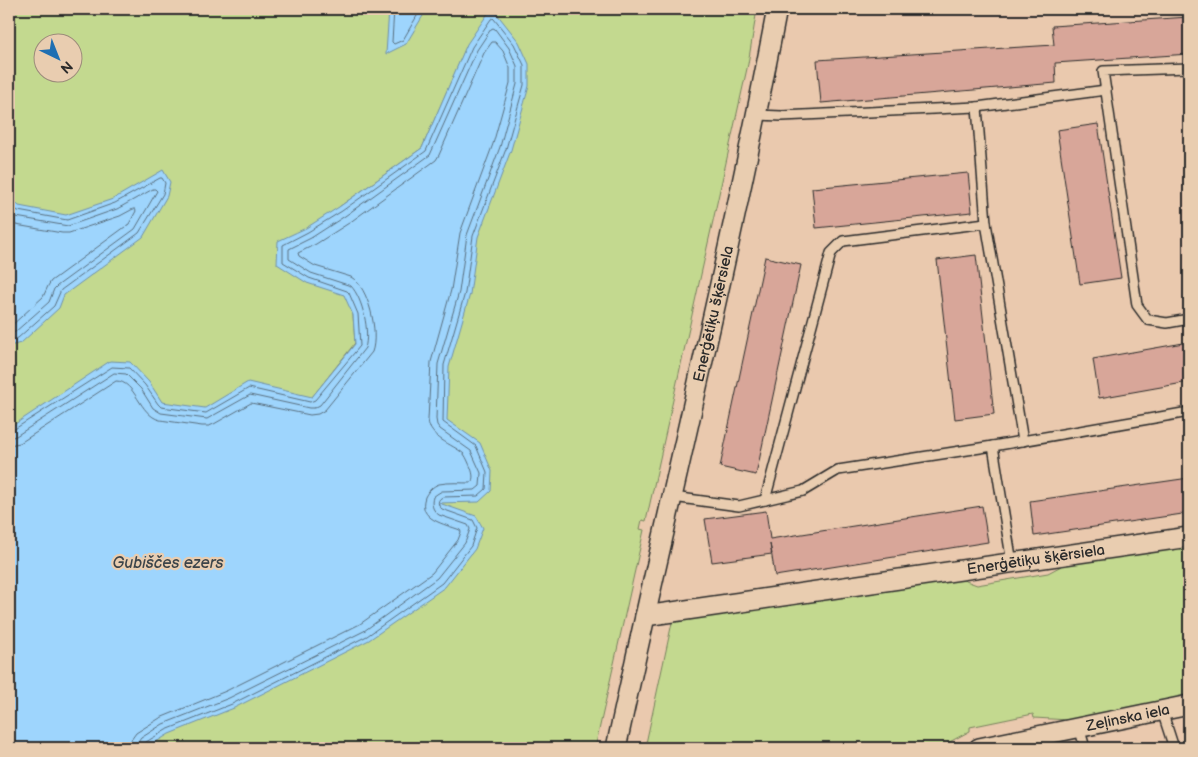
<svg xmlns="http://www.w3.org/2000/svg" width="1198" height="757" font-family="'Balsamiq Sans',sans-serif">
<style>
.green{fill:#c3d98f;stroke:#77825d;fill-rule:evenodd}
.water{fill:#9ed5fd;stroke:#7091a9}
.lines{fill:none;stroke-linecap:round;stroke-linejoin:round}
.shore{stroke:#596f7f;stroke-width:1}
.building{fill:#d8a699;stroke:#2b2b2b}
.service-casing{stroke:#2b2b2b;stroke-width:12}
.minor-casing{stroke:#2b2b2b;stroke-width:22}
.service{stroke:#e9cdb0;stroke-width:9}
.minor{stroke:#e9cdb0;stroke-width:19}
.labels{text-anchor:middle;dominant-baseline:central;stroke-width:4.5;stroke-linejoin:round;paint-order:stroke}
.street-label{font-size:15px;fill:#2b2b2b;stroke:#e9cdb0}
.water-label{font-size:16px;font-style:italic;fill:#3c444a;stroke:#e9cdb0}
</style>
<rect width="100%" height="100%" fill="#eac9ae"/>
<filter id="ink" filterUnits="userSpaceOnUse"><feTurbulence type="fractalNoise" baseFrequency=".02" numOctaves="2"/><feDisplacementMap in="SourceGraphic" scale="10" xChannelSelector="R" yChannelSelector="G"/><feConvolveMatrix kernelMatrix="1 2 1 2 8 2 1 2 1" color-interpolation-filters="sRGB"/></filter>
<g filter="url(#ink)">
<!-- green -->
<g class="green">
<path d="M9,9H757L748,64L646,521L642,520L640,529L644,530L595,748H9ZM42,42H72V72H42ZM467,45L362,373L313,396L355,343L353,315L332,218L339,207L422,148Z"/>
<path d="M1189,544V696L1069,720L1034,718L1033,714L970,727V731L944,745L929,748H645L673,618L955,577L977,585L1048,573L1065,564Z"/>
</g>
<!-- water -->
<g class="water">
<path d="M389,9H427L406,44L386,54Z"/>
<path d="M491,9H493L519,42L529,64V86L511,150L478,237L470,294L449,367L447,420L480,443L492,471L491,491L479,502L439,503L476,516L483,528L475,549L445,587L369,640L234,708L169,734L146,748H9V428L110,361L130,362L149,382L162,402L205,408L248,382L312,397L355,344L353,315L344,295L307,283L277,264L278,241L306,228L339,207L422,148L467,44Z"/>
<path d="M163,170L170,182L167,196L143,237L64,295L59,308L21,343L9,346V197L19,206L66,215L113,199Z"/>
</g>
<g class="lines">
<!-- shore -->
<g class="shore">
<path d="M394,9L392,42L394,44L403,40L421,9"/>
<path d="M9,204L18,211L67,220L115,203L160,178H162L165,183L163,194L139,233L61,290L54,306L18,338L9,341"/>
<path d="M9,213L16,217L68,226L117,209L153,189H155L157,191L135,229L57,286L54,289L49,302L15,332L9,335"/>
<path d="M9,222L16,225L62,233H69L120,216L133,209H135L136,211L129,224L51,281L48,286L43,297L11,326L9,327"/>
<path d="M9,431L13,430L112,367L129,368L145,385L158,404L161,407L206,413L249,388L310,402L315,400L360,346L358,314L349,293L347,291L309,278L283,262V245L308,232L342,211L426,151L472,47L491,19L493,18L494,19L514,44L524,65V85L506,149L473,236L465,293L444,365L443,422L476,446L487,472L486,489L478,496L443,497C437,499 437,505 442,509L473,520L477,528L471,546L442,583L367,636L232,704L166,730L146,742L144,748"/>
<path d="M9,438L16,436L114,373L126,374L141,389L153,408L161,413L207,419L250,395L309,408H314L320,405L365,348C370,332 363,299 351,286L311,273L289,259V249L311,238L345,216L430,155L477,50L491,29L493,28L495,29L509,48L517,66V84L500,147L467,235L459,292L438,364L436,419L437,425L440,429L471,451L481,473L480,486L475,490L442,491L437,494L433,497C431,504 432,510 439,515L468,525L470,529L465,543L437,578L364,631L229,698L163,724L141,738L138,742V748"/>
<path d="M9,445L20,443L116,381C136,381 139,415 160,420L202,426H209L214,424L251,403L310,415L318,414L325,410L372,352C379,333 369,287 351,277L315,266L299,256L298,253L316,244L349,223L436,160L439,155L484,53L492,42H495L503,51L510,68V83L493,144L460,233L451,290L431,362L428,420C430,439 451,443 464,454C467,458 469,464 471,468C473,474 474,478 471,483C461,483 449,482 439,484C433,486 428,491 425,497C417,520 445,524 460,530L461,532L458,540L432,573L360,624L226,691L160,718L136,733L131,740L130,748"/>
</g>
</g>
<!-- building -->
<g class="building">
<path d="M1189,17V54L1055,63L1056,83L821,103L817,60L1054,45L1052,26Z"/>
<path d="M1098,124L1121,278L1080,284L1057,130Z"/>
<path d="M968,173L972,212L816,228L812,188Z"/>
<path d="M976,255L994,414L955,419L937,260Z"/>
<path d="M765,257L801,265L756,475L720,467Z"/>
<path d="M1189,342V382L1099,398L1093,359Z"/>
<path d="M1189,478V513L1034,536L1030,501Z"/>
<path d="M982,506L988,542L775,576L770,544L772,554L712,562L705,519L766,511L770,539Z"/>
</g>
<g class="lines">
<!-- service casing -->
<g class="service-casing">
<g id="service">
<path d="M1189,68L1103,71L1137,305L1148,320L1167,323L1189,319"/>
<path d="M977,107L986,223L1023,441"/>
<path d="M757,115L782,116L977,107L1106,90"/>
<path d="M993,446L1012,563"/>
<path d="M673,497L739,506L803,491L838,470L993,446L1189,412"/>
<path d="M765,500L831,253L843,241L986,223"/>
<path d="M1162,711L1174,748"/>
<path d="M1079,727L1085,748"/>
</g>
</g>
<!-- minor casing -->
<g class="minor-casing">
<g id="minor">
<path id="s1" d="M645,616L1189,537"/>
<path id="s2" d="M616,748C669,502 730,257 777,9"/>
<path id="s3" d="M979,748L1189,705"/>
</g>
</g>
<!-- service -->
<use href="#service" class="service"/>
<!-- minor -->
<use href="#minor" class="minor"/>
</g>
</g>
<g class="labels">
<!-- street labels -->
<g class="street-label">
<text stroke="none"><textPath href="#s2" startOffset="445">Enerģētiķu šķērsiela</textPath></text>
<text stroke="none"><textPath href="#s1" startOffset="395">Enerģētiķu šķērsiela</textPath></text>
<text stroke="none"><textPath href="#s3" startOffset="152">Zeļinska iela</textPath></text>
</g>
<!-- water labels -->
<g class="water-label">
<text x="168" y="563">Gubiščes ezers</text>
</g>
</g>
<!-- margin -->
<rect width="1198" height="757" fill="none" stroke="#e9cdb0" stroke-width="30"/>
<rect x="15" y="15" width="1168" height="727" fill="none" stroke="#2b2b2b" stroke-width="2" filter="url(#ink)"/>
<!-- north arrow -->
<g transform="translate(58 58) rotate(137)"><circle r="24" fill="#e9cdb0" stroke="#9d8c7b"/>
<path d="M0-4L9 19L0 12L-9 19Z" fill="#1f6fb2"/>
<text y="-8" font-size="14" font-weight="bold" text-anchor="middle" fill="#2b2b2b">N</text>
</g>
</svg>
